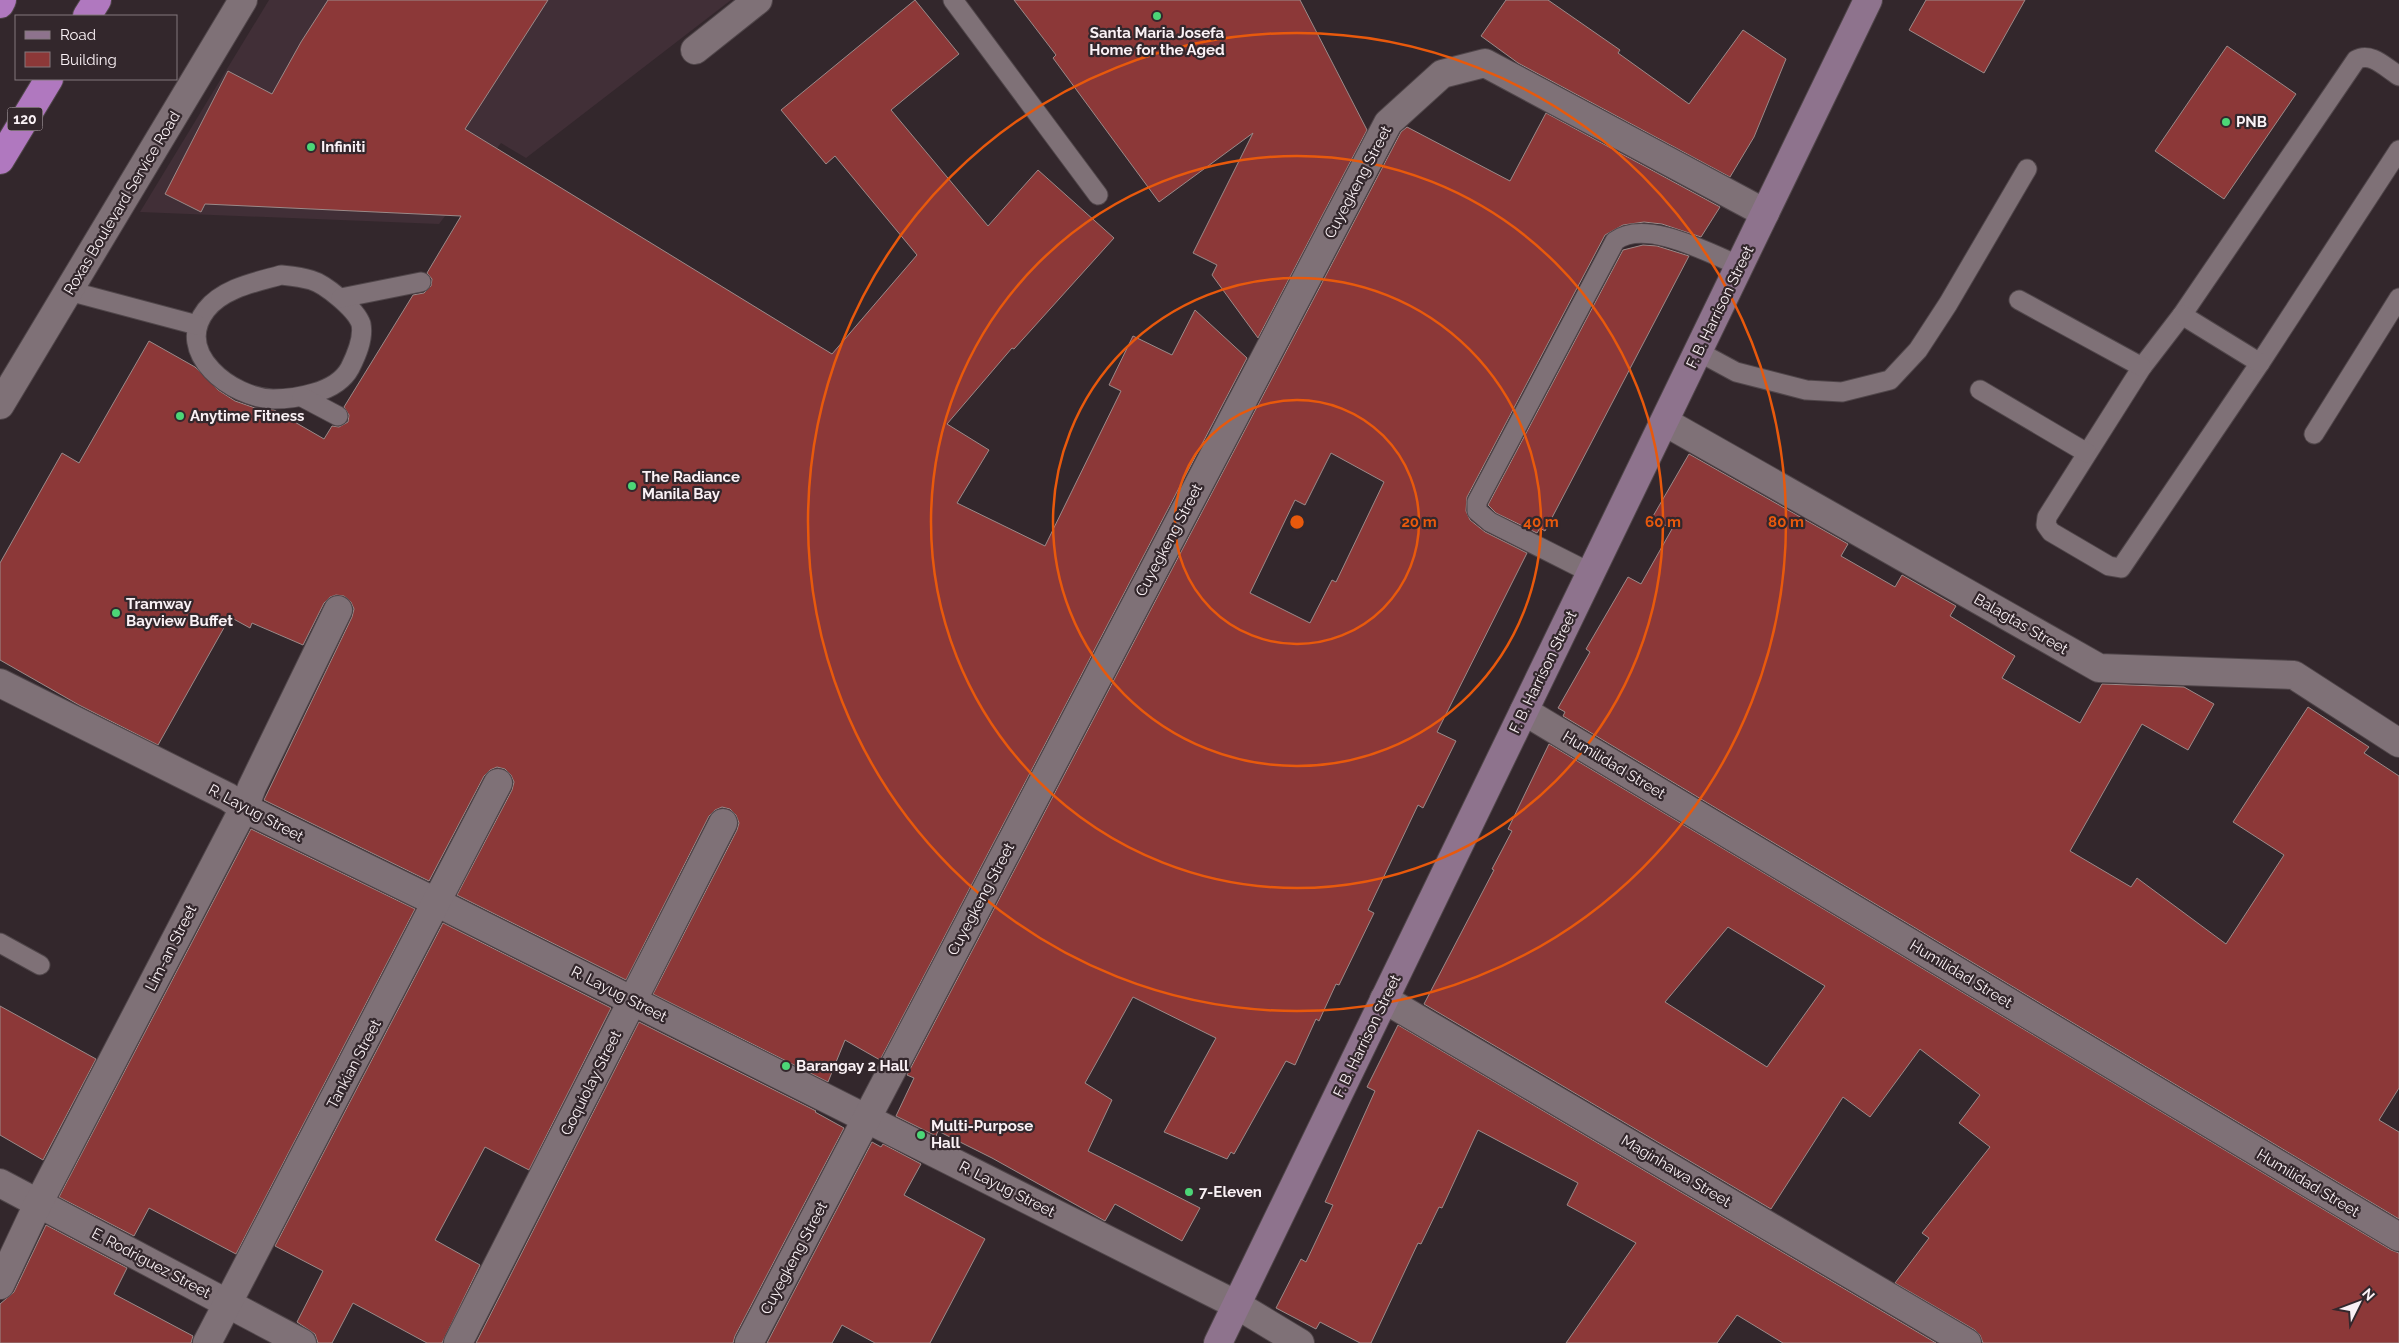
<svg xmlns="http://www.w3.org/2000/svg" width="2399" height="1343" font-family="Raleway,sans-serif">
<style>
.built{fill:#412f37}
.building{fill:#8c3838;stroke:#9b8a89;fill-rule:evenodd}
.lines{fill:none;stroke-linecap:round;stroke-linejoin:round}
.lane-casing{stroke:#50464a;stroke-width:21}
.street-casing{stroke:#50464a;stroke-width:30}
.secondary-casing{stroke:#50464a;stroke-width:30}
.highway-casing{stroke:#50464a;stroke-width:30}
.lane{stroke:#7f7177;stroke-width:19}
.street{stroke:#7f7177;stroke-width:28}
.secondary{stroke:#8e738d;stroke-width:28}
.highway{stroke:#b078bf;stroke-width:28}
.ring{fill:none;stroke:#e8590c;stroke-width:2.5}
.poi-dot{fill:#4cd677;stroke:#33272c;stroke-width:2}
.labels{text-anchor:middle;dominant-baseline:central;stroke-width:4.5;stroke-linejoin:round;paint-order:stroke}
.shield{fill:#33272c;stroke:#beb4b9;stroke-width:1}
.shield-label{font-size:14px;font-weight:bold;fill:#faf1f5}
.poi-label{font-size:15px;font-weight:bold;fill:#faf1f5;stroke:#33272c;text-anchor:start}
.street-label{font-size:15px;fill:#faf1f5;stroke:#33272c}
.centre{fill:#e8590c;stroke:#33272c;stroke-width:2.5}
.ring-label{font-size:15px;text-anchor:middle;font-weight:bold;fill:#e8590c;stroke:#33272c;stroke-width:4.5;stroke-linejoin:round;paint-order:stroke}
</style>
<rect width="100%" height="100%" fill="#33272c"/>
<!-- built -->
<path class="built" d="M269,0H731L526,158L501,143L439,224L140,212Z"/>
<!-- building -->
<g class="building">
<path d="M328,0H548L465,129L832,354L917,255L835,156L826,164L781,110L915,0L959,54L891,110L988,226L1038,170L1114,238L1014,349L1012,348L947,424L989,450L957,503L1045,546L1121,391L1109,385L1133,336L1172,355L1195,310L1247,358L880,1060L845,1040L828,1082L653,994L737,830L739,823L736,815L730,809L722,807L715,810L709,816L626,980L457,895L512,790L514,782L511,775L505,769L497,767L490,770L484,776L429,881L264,800L352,617L354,609L351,602L344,596L336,595L330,597L324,603L303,645L252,623L250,628L230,617L158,745L79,705L0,660V563L62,453L79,463L149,341L195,367L218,390L235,401L255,408L274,410L324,439L332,426L339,427L348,422L349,415L344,407L413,295L424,293L431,286L432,279L427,273L461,216L205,204L201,212L165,194L228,71L272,94L301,42Z"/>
<path d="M1014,0H1300L1367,130L1258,338L1212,275L1217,265L1193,253L1253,133L1159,202L1053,58L1056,55Z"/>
<path d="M1506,0H1548L1620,50L1618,53L1689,104L1743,30L1786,59L1754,137L1730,177L1518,63L1481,36Z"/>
<path d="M1926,0H2025L1984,73L1909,30Z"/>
<path d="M2227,46L2296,94L2224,199L2155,151Z"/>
<path d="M1546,113L1720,207L1701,237L1662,224L1644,222L1623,225L1605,235L1467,497L1466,511L1470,520L1485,532L1527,553L1437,732L1456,741L1423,808L1418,805L1368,910L1374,913L1339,985L1336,984L1319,1021L1316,1019L1295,1065L1286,1061L1234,1154L1231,1152L1227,1159L1164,1132L1216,1038L1133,997L1085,1083L1112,1100L1088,1151L1200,1208L1182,1241L1115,1204L1105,1221L992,1158L938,1131L936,1136L896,1116L914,1078L907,1075L1401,132L1407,127L1510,181ZM1331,453L1384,482L1336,582L1332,580L1310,623L1250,593L1295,500L1305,505Z"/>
<path d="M1643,245L1657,246L1689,256L1545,531L1540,528L1537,533L1496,513L1488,505L1623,250Z"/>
<path d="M1689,454L1848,544L1841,556L1895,587L1902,575L1956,606L1950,616L2015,656L2002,678L2080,723L2102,684L2184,687L2214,704L2188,750L2142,724L2070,851L2131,887L2137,878L2226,944L2284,855L2233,822L2308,707L2369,747L2364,753L2399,776V1088L2379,1120L2399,1132V1219L1563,716L1565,712L1558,708L1590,652L1586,649L1628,577L1641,584L1672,529L1652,518Z"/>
<path d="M1549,744L2391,1250L2399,1253V1343H1983L1980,1335L1975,1330L1895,1283L1929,1238L1922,1233L1990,1147L1959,1123L1980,1095L1920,1049L1870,1117L1843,1097L1771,1209L1424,1004L1494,870L1492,869L1512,831L1508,829ZM1728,927L1825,986L1767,1067L1665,1002Z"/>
<path d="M251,829L415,909L236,1254L149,1208L134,1236L59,1197Z"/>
<path d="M443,923L611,1008L529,1170L485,1147L435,1240L480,1265L442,1343H427L353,1303L332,1343H318L315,1334L297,1322L323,1271L275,1246Z"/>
<path d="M0,1006L96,1059L43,1160L0,1135Z"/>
<path d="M639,1022L816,1111L815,1112L844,1128L735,1336L733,1343H476Z"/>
<path d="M1398,1025L1936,1343H1783L1737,1315L1717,1343H1566L1636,1243L1567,1205L1578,1183L1478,1130L1442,1208L1439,1207L1421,1244L1418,1243L1371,1343H1360L1320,1322L1316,1329L1276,1308L1301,1259L1306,1262L1333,1205L1325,1202L1375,1091L1367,1087Z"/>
<path d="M872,1142L881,1147L883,1144L921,1164L904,1195L985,1239L930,1343H875L842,1325L832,1343H767Z"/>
<path d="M46,1225L127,1268L114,1294L193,1336L191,1343H0V1304L14,1292Z"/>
</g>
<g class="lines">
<!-- lane casing -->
<g class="lane-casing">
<g id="lane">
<path d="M953,0L1098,195"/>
<path d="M2399,76C2386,68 2371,51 2356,60L2182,315L2142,367L2047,517L2046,525L2051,532L2109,566L2121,568L2260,363L2399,150"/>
<path d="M281,275C290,276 301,277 311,280C325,284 356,309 361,324C364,339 356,356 350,368C343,381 328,389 314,393C301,397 286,399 273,399C232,398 173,353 206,310C223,288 256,282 281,275Z"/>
<path d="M69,291L197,325"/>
<path d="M341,298L421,282"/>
<path d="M2019,300L2142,367"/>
<path d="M2182,315L2260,363"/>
<path d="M1699,352L1736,372L1806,390L1842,392L1890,380L1918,350L1948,304L2027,169"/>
<path d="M1980,390L2087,453"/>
<path d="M302,397L338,416"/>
<path d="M2314,434L2399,298"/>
<path d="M1591,573L1490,522L1477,511V502L1615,241C1645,218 1709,253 1740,266"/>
<path d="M0,943L40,965"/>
</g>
</g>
<!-- street casing -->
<g class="street-casing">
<g id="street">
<path d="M695,50L758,0"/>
<path d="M0,405L243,0"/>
<path d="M1665,422L2099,668L2294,675L2399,743"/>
<path d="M0,683L228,797L244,808L438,903L1237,1305L1300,1343"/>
<path d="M1524,711L2399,1237"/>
<path d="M1384,999L1967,1343"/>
<path d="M0,1183L302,1343"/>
<path d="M0,1285L38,1204L244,808L252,787L338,610"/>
<path d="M207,1343L498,783"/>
<path d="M458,1343L723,823"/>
<path d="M749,1343L1388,123L1442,74L1485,63L1765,213"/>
</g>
</g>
<!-- secondary casing -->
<g class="secondary-casing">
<path id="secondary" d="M1218,1343L1868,0"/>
</g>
<!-- highway casing -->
<g class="highway-casing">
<g id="highway">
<path d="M0,4L2,0"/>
<path d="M87,16L97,0"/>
<path d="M0,160L49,79"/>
</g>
</g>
<!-- lane -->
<use href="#lane" class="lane"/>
<!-- street -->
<use href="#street" class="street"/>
<!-- secondary -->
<use href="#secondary" class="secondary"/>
<!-- highway -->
<use href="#highway" class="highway"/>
</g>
<!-- distance rings -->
<g class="ring">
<circle cx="1297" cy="522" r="122"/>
<circle cx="1297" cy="522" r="244"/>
<circle cx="1297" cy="522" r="366"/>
<circle cx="1297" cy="522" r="489"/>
</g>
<!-- markers -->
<g class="poi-dot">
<circle cx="1157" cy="16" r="5"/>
<circle cx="2226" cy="122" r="5"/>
<circle cx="311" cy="147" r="5"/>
<circle cx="180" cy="416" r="5"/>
<circle cx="632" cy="486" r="5"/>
<circle cx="116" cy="613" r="5"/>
<circle cx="786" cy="1066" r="5"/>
<circle cx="921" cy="1135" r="5"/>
<circle cx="1189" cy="1192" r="5"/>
</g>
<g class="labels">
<!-- shield labels -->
<rect class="shield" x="7.5" y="107.5" width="35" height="23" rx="4"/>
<g class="shield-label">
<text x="25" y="119">120</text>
</g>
<!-- poi labels -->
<g class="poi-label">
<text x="1157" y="33" text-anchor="middle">Santa Maria Josefa<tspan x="1157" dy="17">Home for the Aged</tspan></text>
<text x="2236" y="122">PNB</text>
<text x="321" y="147">Infiniti</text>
<text x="190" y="416">Anytime Fitness</text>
<text x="642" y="477">The Radiance<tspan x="642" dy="17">Manila Bay</tspan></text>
<text x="126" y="604">Tramway<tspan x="126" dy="17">Bayview Buffet</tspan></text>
<text x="796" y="1066">Barangay 2 Hall</text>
<text x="931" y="1126">Multi-Purpose<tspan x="931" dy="17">Hall</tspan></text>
<text x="1199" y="1192">7-Eleven</text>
</g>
<!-- street labels -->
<g class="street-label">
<text transform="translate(1358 182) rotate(-62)">Cuyegkeng Street</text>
<text transform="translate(122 203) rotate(-59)">Roxas Boulevard Service Road</text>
<text transform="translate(1720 307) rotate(-64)">F. B. Harrison Street</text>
<text transform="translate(1169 540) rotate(-62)">Cuyegkeng Street</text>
<text transform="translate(2021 624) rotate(30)">Balagtas Street</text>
<text transform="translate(1543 672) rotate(-64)">F. B. Harrison Street</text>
<text transform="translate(1614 765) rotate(31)">Humilidad Street</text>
<text transform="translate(256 813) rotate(28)">R. Layug Street</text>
<text transform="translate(981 899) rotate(-62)">Cuyegkeng Street</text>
<text transform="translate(171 948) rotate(-63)">Lim-an Street</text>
<text transform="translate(1961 974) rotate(31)">Humilidad Street</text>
<text transform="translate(619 994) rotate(27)">R. Layug Street</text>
<text transform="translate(1367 1036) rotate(-64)">F. B. Harrison Street</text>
<text transform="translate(354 1064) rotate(-62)">Tankian Street</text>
<text transform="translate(591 1083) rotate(-63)">Goquiolay Street</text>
<text transform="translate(1676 1171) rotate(31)">Maginhawa Street</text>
<text transform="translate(2308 1183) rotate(31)">Humilidad Street</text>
<text transform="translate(1007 1189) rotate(27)">R. Layug Street</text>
<text transform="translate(794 1258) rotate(-62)">Cuyegkeng Street</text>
<text transform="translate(151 1263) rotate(28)">E. Rodriguez Street</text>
</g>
</g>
<circle cx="1297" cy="522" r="8" class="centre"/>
<g class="ring-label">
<text x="1419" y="527">20 m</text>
<text x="1541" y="527">40 m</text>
<text x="1663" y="527">60 m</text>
<text x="1786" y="527">80 m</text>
</g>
<!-- legend -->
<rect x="15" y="15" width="162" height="65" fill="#33272c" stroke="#83787c"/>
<rect x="25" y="31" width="25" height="8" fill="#8e738d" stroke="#83787c"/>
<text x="60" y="40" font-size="15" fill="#faf1f5">Road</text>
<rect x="25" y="52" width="25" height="15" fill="#8c3838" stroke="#83787c"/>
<text x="60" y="65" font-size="15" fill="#faf1f5">Building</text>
<!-- north arrow -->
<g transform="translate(2359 1303) rotate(48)" stroke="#33272c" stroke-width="4" paint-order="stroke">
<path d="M0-4L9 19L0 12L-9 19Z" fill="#faf1f5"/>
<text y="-8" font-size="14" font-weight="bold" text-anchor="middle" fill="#faf1f5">N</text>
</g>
</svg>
